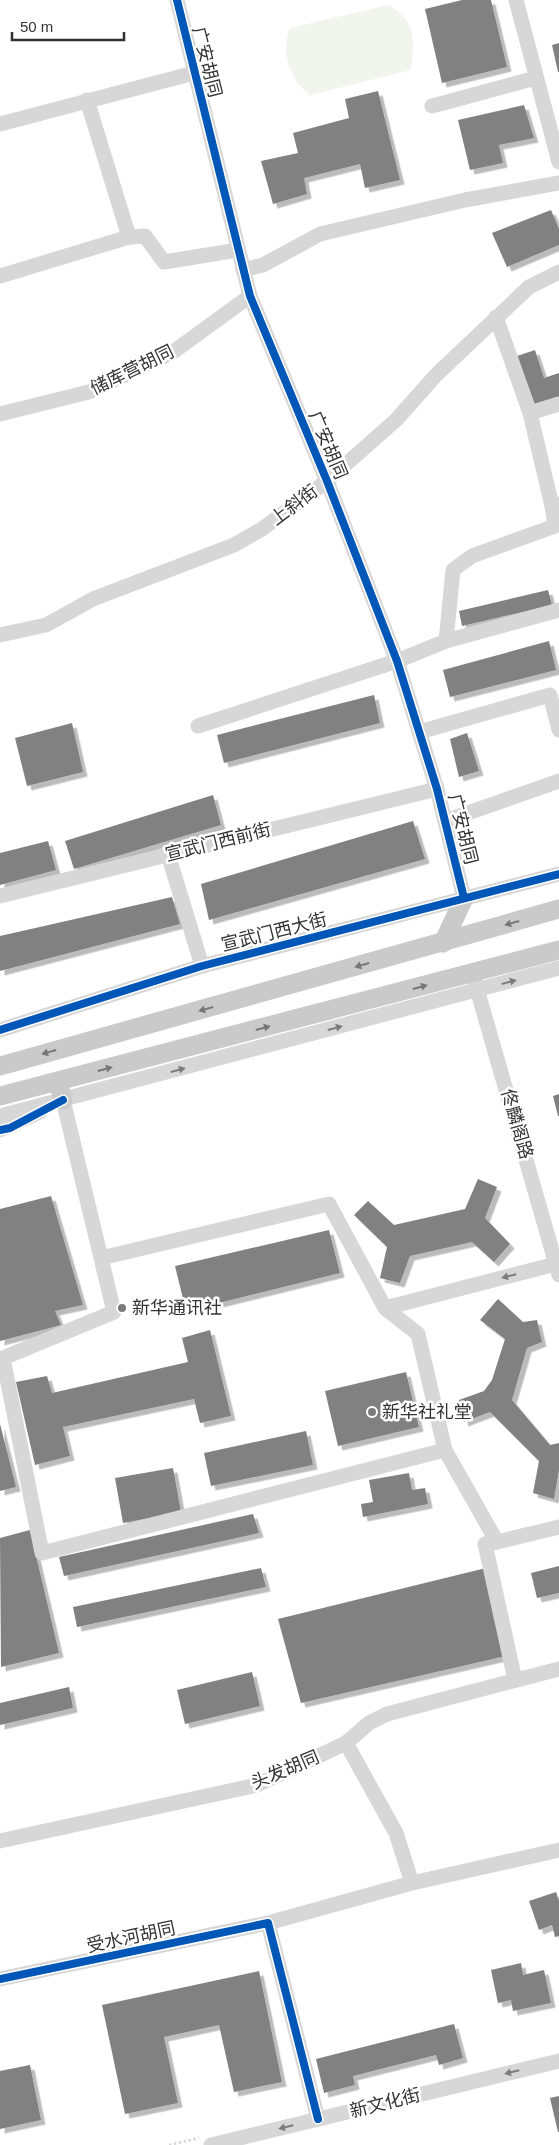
<svg xmlns="http://www.w3.org/2000/svg" width="559" height="2145" font-family="Helvetica,'Noto Sans SC',sans-serif">
<style>
.green{fill:#f1f5ed}
.building{fill:#818181;filter:url(#shadow)}
.lines{fill:none;stroke-linecap:round;stroke-linejoin:round}
.path{stroke:#d6d6d6;stroke-width:2.5;stroke-dasharray:2.5 2.5;stroke-linecap:butt}
.minor{stroke:#d7d7d7;stroke-width:15}
.major{stroke:#cacaca;stroke-width:19}
.cycleway-casing{stroke:#fff;stroke-width:11}
.cycleway{stroke:#0057b8;stroke-width:8}
.oneway{fill:#777}
.oneway2{fill:#7d7d7d}
.poi-dot{fill:#7a7a7a;stroke:#fff;stroke-width:2}
.labels{text-anchor:middle;dominant-baseline:central;stroke-width:5;stroke-linejoin:round;paint-order:stroke}
.street-label{font-size:18px;fill:#333;stroke:#fff}
.poi-label{font-size:18px;fill:#333;stroke:#fff;text-anchor:start}
</style>
<defs>
<filter id="shadow"><feDropShadow dx="4.5" dy="4.5" stdDeviation="0" flood-color="#0004"/></filter>
</defs>
<rect width="100%" height="100%" fill="#fff"/>
<!-- green -->
<path class="green" d="M388,5C416,20 415,41 411,70L310,95C289,79 280,52 290,28Z"/>
<!-- building -->
<g class="building">
<path d="M462,0H491L507,67L442,83L425,9Z"/>
<path d="M559,43V72H558L552,45Z"/>
<path d="M378,91L400,180L365,188L360,164L304,178L307,194L273,204L261,161L298,153L293,133L349,118L345,99Z"/>
<path d="M524,105L534,138L499,145L503,163L470,170L458,120Z"/>
<path d="M551,210L559,229V245L507,267L492,233Z"/>
<path d="M535,350L544,378L559,373V399L533,408L517,356Z"/>
<path d="M548,590L552,605L462,626L459,611Z"/>
<path d="M549,641L556,670L450,697L443,670Z"/>
<path d="M374,695L380,723L224,763L217,735Z"/>
<path d="M72,723L83,772L27,786L15,738Z"/>
<path d="M467,733L479,771L459,777L450,739Z"/>
<path d="M213,795L221,825L74,869L65,841Z"/>
<path d="M413,821L425,859L209,920L201,884Z"/>
<path d="M48,841L56,870L0,885V853Z"/>
<path d="M172,897L180,924L0,971V936Z"/>
<path d="M559,1094V1116H558L553,1096Z"/>
<path d="M478,1179L497,1187L485,1218L510,1244L494,1262L472,1242L410,1256L400,1283L380,1278L387,1247L354,1215L368,1201L394,1225L465,1209Z"/>
<path d="M51,1196L83,1305L55,1311L61,1325L0,1341V1209Z"/>
<path d="M329,1230L340,1273L186,1311L175,1266Z"/>
<path d="M498,1299L523,1322L537,1320L542,1342L527,1348L512,1400L550,1445L559,1443V1470L554,1499L533,1493L539,1461L490,1412L464,1422L459,1400L484,1391L492,1380L505,1339L480,1320Z"/>
<path d="M210,1330L231,1416L200,1423L194,1399L63,1427L70,1456L35,1465L16,1382L47,1376L52,1393L188,1362L182,1338Z"/>
<path d="M406,1372L419,1427L338,1446L325,1391Z"/>
<path d="M0,1424L16,1487L0,1491Z"/>
<path d="M306,1431L313,1465L211,1486L204,1453Z"/>
<path d="M173,1468L181,1512L123,1523L115,1478Z"/>
<path d="M409,1473L412,1490L425,1488L428,1504L363,1517L361,1504L373,1502L369,1480Z"/>
<path d="M253,1514L259,1533L64,1576L59,1557Z"/>
<path d="M30,1530L59,1653L1,1667L0,1538Z"/>
<path d="M559,1566V1593L537,1598L531,1573Z"/>
<path d="M261,1568L266,1587L77,1627L73,1607Z"/>
<path d="M486,1568L506,1656L301,1703L278,1619Z"/>
<path d="M252,1672L260,1706L185,1724L177,1690Z"/>
<path d="M69,1687L73,1708L0,1725V1703Z"/>
<path d="M556,1892L559,1901V1936L555,1937L552,1925L539,1930L529,1901Z"/>
<path d="M521,1963L523,1975L544,1970L551,2003L513,2011L511,2000L498,2003L491,1970Z"/>
<path d="M259,1971L282,2082L234,2092L219,2025L164,2037L178,2103L125,2114L102,2005Z"/>
<path d="M454,2024L463,2058L439,2065L436,2055L353,2076L355,2085L324,2093L316,2059Z"/>
<path d="M30,2065L41,2120L0,2129V2071Z"/>
<path d="M559,2096V2132H558L550,2098Z"/>
</g>
<g class="lines">
<!-- path -->
<path class="path" d="M169,2145L199,2138"/>
<!-- minor -->
<g class="minor">
<path d="M177,0L250,296L327,481L397,661L437,789L464,898"/>
<path d="M516,0L559,162"/>
<path d="M87,100L129,237"/>
<path d="M432,106L536,78"/>
<path d="M0,124L194,73"/>
<path d="M243,270L263,265L320,234L465,200L559,183"/>
<path d="M0,276L129,237L145,236L164,262L238,250"/>
<path d="M496,317L530,413L552,506"/>
<path d="M530,413L559,404"/>
<path d="M0,414L89,392L173,352L250,296"/>
<path d="M0,635L46,625L93,599L234,545L262,529L327,481L396,420L436,375L529,287L559,272"/>
<path d="M446,641L453,570L472,556L555,526L552,506L559,504"/>
<path d="M198,726L397,661L446,641L559,610"/>
<path d="M419,732L550,695L559,730"/>
<path d="M445,821L559,781"/>
<path d="M168,854L202,966"/>
<path d="M0,896L437,789"/>
<path d="M475,982L559,1275"/>
<path d="M0,1030L202,966L559,874"/>
<path d="M63,1100L114,1312L3,1358L42,1553L445,1450L418,1334L385,1308L329,1204L101,1258"/>
<path d="M0,1116L559,968"/>
<path d="M0,1130L40,1112"/>
<path d="M385,1308L556,1264"/>
<path d="M445,1450L497,1542L559,1527"/>
<path d="M497,1542L485,1544L515,1680"/>
<path d="M346,1743L396,1833L412,1883"/>
<path d="M0,1841L257,1785L346,1743L369,1723L387,1714L559,1669"/>
<path d="M268,1923L318,2119"/>
<path d="M0,1979L268,1923L412,1883L559,1850"/>
<path d="M211,2145L559,2061"/>
</g>
<!-- major -->
<g class="major">
<path d="M443,943L464,898"/>
<path d="M0,1066L559,909"/>
<path d="M58,1082L63,1100"/>
<path d="M0,1096L559,950"/>
</g>
<!-- cycleway casing -->
<g class="cycleway-casing">
<g id="cycleway">
<path d="M177,0L250,296L327,481L397,661L437,789L464,898"/>
<path d="M0,1030L202,966L559,874"/>
<path d="M0,1130L10,1128L63,1100"/>
<path d="M0,1979L268,1923L318,2119"/>
</g>
</g>
<!-- cycleway -->
<use href="#cycleway" class="cycleway"/>
</g>
<!-- one-way arrows -->
<defs><path id="oneway-solid" d="M-6-.8H1V-3.2L6.5 0L1 3.2V.8H-6Z" transform="scale(1.25)"/></defs>
<g class="oneway">
<use href="#oneway-solid" transform="translate(512 923) rotate(164)"/>
<use href="#oneway-solid" transform="translate(362 965) rotate(164)"/>
<use href="#oneway-solid" transform="translate(420 987) rotate(-15)"/>
<use href="#oneway-solid" transform="translate(206 1009) rotate(164)"/>
<use href="#oneway-solid" transform="translate(263 1028) rotate(-15)"/>
<use href="#oneway-solid" transform="translate(49 1052) rotate(164)"/>
<use href="#oneway-solid" transform="translate(105 1069) rotate(-15)"/>
</g>
<g class="oneway2">
<use href="#oneway-solid" transform="translate(509 982) rotate(-15)"/>
<use href="#oneway-solid" transform="translate(335 1028) rotate(-15)"/>
<use href="#oneway-solid" transform="translate(178 1070) rotate(-15)"/>
<use href="#oneway-solid" transform="translate(509 1276) rotate(166)"/>
<use href="#oneway-solid" transform="translate(512 2072) rotate(166)"/>
<use href="#oneway-solid" transform="translate(286 2127) rotate(166)"/>
</g>
<!-- markers -->
<g class="poi-dot">
<circle cx="122" cy="1308" r="5"/>
<circle cx="372" cy="1412" r="5"/>
</g>
<g class="labels">
<!-- street labels -->
<g class="street-label">
<text transform="translate(207 62) rotate(76)">广安胡同</text>
<text transform="translate(132 370) rotate(-26)">储库营胡同</text>
<text transform="translate(328 445) rotate(67)">广安胡同</text>
<text transform="translate(294 505) rotate(-37)">上斜街</text>
<text transform="translate(463 829) rotate(76)">广安胡同</text>
<text transform="translate(218 842) rotate(-14)">宣武门西前街</text>
<text transform="translate(274 932) rotate(-14)">宣武门西大街</text>
<text transform="translate(517 1124) rotate(74)">佟麟阁路</text>
<text transform="translate(285 1770) rotate(-23)">头发胡同</text>
<text transform="translate(131 1937) rotate(-12)">受水河胡同</text>
<text transform="translate(385 2103) rotate(-14)">新文化街</text>
</g>
<!-- poi labels -->
<g class="poi-label">
<text x="132" y="1308">新华通讯社</text>
<text x="382" y="1412">新华社礼堂</text>
</g>
</g>
<!-- scale -->
<path d="M12 32v8h112v-8" fill="none" stroke="#333333" stroke-width="2.5"/>
<text x="20" y="32" font-size="15" fill="#333333" stroke="#ffffff" stroke-width="4" paint-order="stroke">50 m</text>
</svg>
